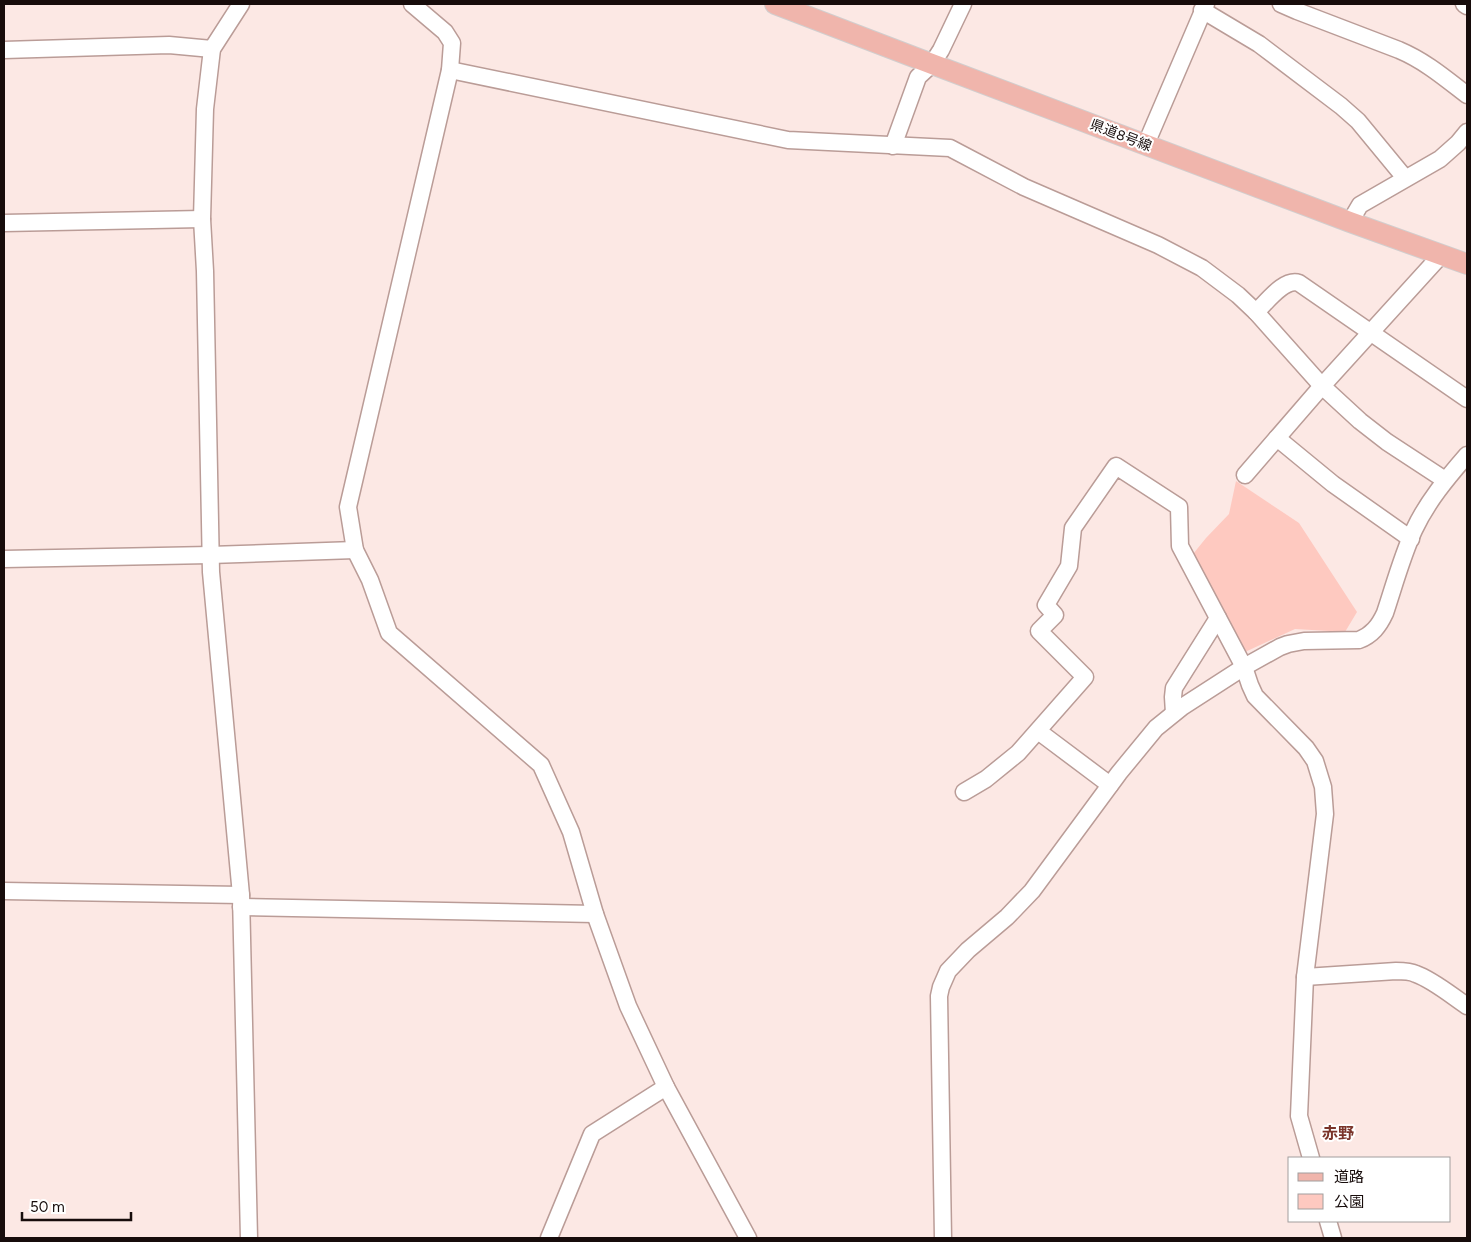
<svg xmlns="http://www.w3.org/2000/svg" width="1471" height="1242" viewBox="0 0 1471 1242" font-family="Figtree,'Noto Sans JP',sans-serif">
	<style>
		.green { fill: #fec9c0 }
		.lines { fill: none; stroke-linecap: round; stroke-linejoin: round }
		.minor-casing { stroke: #ba9c97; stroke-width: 19 }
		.major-casing { stroke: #d1cece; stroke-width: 22 }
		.minor { stroke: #fff; stroke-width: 16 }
		.major { stroke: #f0b5ac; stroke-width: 20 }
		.labels { text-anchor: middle; stroke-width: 4; stroke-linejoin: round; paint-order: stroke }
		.street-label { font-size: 14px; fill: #170c0b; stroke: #fff }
		.quarter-label { font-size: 16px; font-weight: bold; fill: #7a342a; stroke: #fff }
	</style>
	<rect width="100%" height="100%" fill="#fce8e4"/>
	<!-- green -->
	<polygon class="green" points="1236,481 1299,523 1357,612 1345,632 1295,629 1245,652 1189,559 1206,538 1229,514"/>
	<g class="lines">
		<!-- minor casing -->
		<g class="minor-casing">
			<g id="minor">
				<polyline points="241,4 212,49 205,109 202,219 205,271 211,572 241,895 249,1238"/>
				<polyline points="412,4 445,32 452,43 450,70 348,507 355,550 370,580 389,633 541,765 571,832 595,914 628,1006 666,1087 748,1238"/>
				<path d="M1281,4L1297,11L1399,50C1425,61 1445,78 1467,95"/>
				<polyline points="1464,4 1467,6"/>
				<polyline points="1202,10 1259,44 1341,106 1358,121 1405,178"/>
				<polyline points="4,50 169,45 212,49"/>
				<polyline points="450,70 788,140 950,148 1024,187 1158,245 1202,268 1238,295 1256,312 1322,386 1360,421 1387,442 1445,480"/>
				<polyline points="1146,144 1206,4"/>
				<polyline points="893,146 918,77 932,64 941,50 963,4"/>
				<polyline points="1350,222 1360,205 1440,159 1458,143 1467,132"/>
				<polyline points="4,223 202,219"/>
				<path d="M1256,312C1267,302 1284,278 1299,283L1467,399"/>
				<polyline points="1277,438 1333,484 1411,539"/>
				<polyline points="1245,475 1322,386 1441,255"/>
				<polyline points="4,559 210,555 355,550"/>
				<polyline points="1174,713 1173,697 1174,688 1218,618"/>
				<polyline points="1038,731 1110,785"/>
				<polyline points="964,792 986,779 1018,753 1085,677 1039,631 1055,615 1046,605 1069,566 1073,528 1116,466 1179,507 1180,546 1244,667 1250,685 1255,696 1306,748 1315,761 1323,787 1325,814 1305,977 1299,1116 1311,1158"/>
				<polyline points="4,891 241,895"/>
				<polyline points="241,907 595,914"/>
				<path d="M1305,977L1396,971C1403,971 1410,971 1416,974C1433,980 1452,996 1467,1006"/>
				<polyline points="1328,1221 1333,1238"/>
				<polyline points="549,1238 592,1134 666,1087"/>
				<path d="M943,1238L939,996L941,987L948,971L968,950L1007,917L1032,891L1119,773L1156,728L1182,707L1244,667L1280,647L1288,644L1304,641L1359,640C1372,635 1379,626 1385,613C1394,586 1402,556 1414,530C1427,502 1447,478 1467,455"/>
			</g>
		</g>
		<!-- major casing -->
		<g class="major-casing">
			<polyline id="major" points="775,4 932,64 1350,222 1467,264"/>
		</g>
		<!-- minor -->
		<use href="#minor" class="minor"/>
		<!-- major -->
		<use href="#major" class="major"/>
	</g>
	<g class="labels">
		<!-- street labels -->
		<g class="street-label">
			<text transform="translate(1121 135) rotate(21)" y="5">県道8号線</text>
		</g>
		<!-- quarter labels -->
		<g class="quarter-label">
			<text x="1338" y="1139">赤野</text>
		</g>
	</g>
	<!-- border -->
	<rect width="1471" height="1242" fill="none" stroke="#170c0b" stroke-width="10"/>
	<!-- legend -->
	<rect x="1288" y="1157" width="162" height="65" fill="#ffffff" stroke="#a29e9d"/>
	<rect x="1298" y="1173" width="25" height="8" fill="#f0b5ac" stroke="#a29e9d"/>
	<text x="1334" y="1182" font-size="15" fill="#170c0b">道路</text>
	<rect x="1298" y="1194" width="25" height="15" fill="#fec9c0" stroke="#a29e9d"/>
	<text x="1334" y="1207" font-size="15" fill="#170c0b">公園</text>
	<!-- scale -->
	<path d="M22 1212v8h109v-8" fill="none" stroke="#170c0b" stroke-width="2.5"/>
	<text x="30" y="1212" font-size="15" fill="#170c0b" stroke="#ffffff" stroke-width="4" paint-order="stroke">50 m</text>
</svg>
